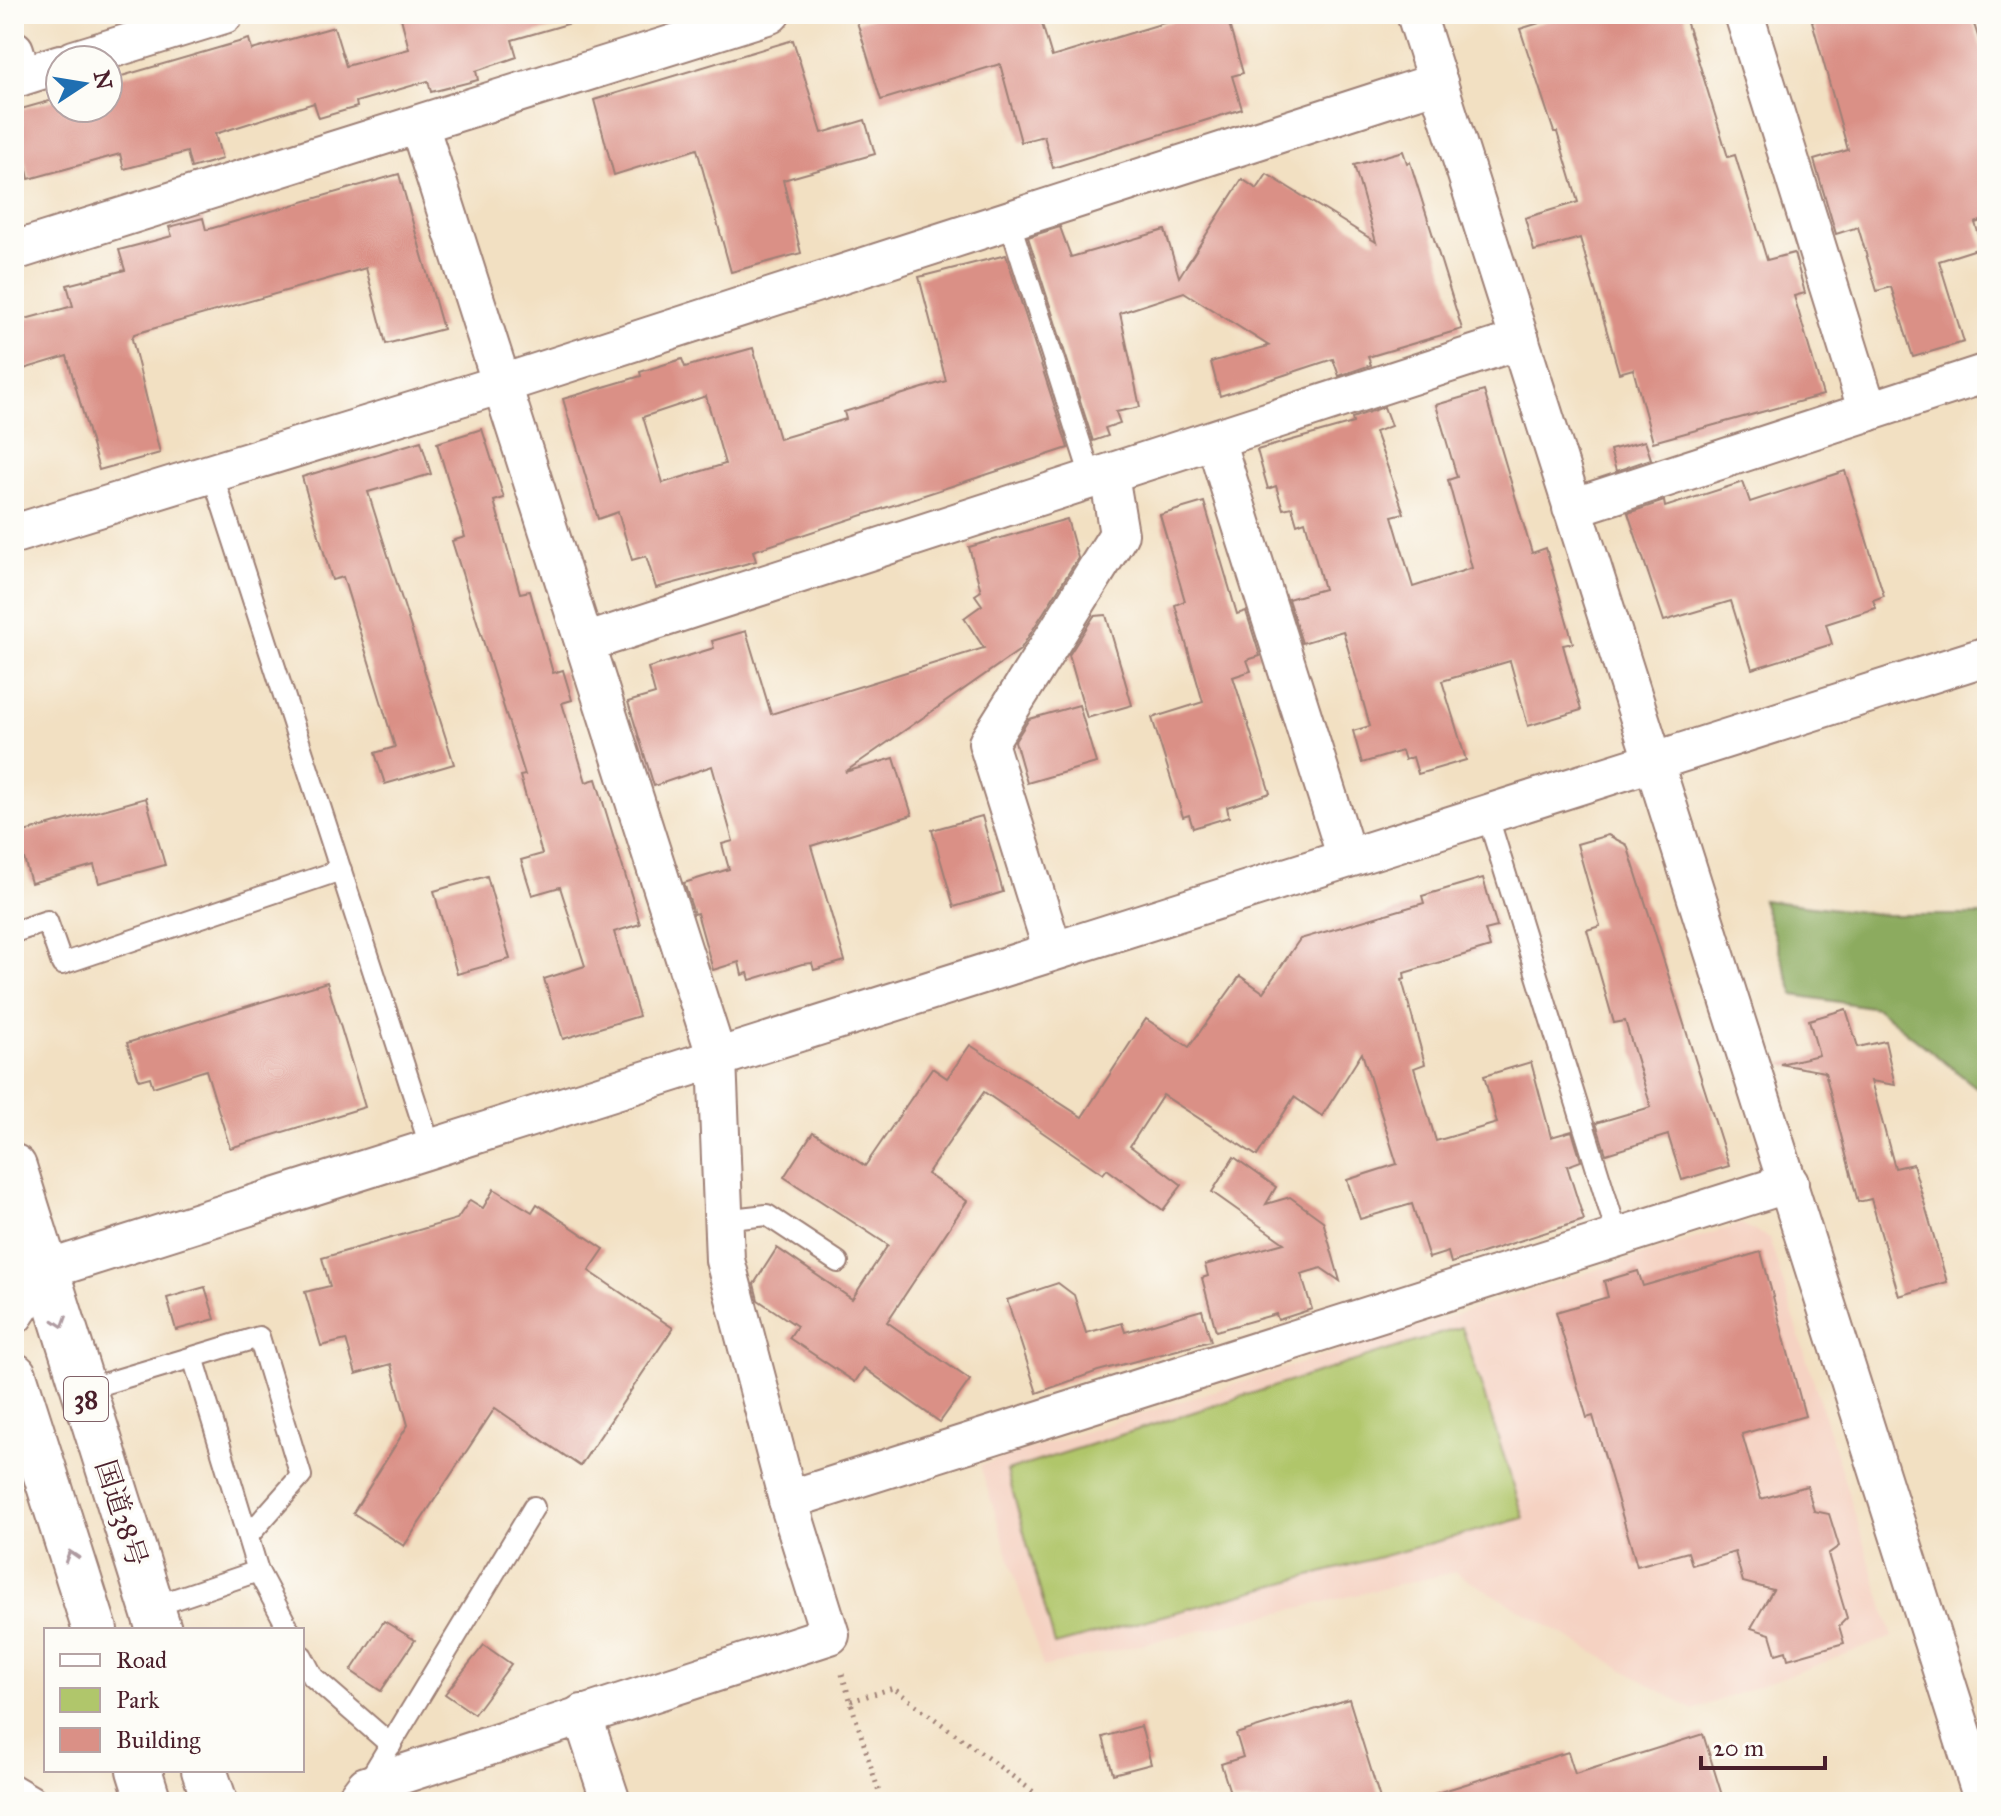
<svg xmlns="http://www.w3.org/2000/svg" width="2001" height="1816" viewBox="0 0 2001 1816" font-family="'IM FELL Great Primer','Noto Serif JP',serif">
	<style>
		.built { fill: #f5d2c2 }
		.green { fill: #b0c66b; stroke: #7d724b; stroke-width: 2 }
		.forest { fill: #8cab5f; stroke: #6b6545; stroke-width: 2 }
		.building { fill: #da9086; fill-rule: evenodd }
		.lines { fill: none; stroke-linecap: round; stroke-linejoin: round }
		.lane-casing { stroke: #9e8076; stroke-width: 24 }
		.street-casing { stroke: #9e8076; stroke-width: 42 }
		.highway-casing { stroke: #9e8076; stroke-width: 48 }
		.path { stroke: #9e8076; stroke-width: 5; stroke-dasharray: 2 6; stroke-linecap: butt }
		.lane { stroke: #fff; stroke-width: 20 }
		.street { stroke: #fff; stroke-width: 38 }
		.highway { stroke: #fff; stroke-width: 44 }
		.oneway { stroke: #ae9aa0 }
		.labels { text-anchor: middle; stroke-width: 7; stroke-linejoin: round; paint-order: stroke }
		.shield { fill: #fdfcf7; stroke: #806168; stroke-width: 2 }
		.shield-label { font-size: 26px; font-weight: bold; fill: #4a1f2b }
		.street-label { font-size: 28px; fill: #4a1f2b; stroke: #fdfcf7 }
	</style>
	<rect width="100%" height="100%" fill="#fdfcf7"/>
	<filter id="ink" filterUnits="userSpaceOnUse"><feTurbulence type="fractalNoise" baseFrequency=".0125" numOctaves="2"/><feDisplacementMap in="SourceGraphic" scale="16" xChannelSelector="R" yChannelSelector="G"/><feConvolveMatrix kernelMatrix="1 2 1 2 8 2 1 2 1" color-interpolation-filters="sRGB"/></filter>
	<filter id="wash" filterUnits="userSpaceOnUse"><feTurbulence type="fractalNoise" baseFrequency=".006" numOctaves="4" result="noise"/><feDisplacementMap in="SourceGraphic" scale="32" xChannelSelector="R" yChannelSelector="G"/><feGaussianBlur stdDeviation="1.8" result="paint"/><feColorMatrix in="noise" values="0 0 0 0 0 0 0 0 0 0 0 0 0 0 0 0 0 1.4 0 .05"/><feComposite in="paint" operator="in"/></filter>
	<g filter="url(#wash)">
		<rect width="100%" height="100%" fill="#f2e0c2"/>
		<!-- built -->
		<polygon class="built" points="1741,1224 1769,1238 1893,1637 1693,1710 1455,1572 1043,1667 980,1465"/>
		<!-- green -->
		<polygon class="green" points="1462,1327 1524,1518 1055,1645 1007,1471"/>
		<!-- forest -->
		<polygon class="forest" points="1762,900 1887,915 1987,915 1987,1096 1877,1008 1794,995"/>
		<g id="blocks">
			<!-- building -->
			<g class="building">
				<polygon points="400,14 570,14 571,23 512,40 517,57 476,71 478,80 431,92 428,81 356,102 357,107 319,118 314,103 215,134 222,159 191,168 187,152 124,169 120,154 29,179 14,111 60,98 60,108 108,108 108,80 249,39 252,50 334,27 346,66 409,49"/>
				<polygon points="884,14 1039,14 1052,57 1164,23 1201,14 1226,14 1243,73 1232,76 1242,109 1053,168 1044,136 1021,142 1000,64 881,100 857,22"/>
				<polygon points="1568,14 1684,14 1728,157 1735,155 1767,260 1794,253 1805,293 1794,296 1823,395 1653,442 1633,369 1619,373 1580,238 1534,251 1525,218 1578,202 1557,132 1554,132 1520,29"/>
				<polygon points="1835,14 1969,14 1975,27 1987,65 1987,219 1975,223 1983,247 1939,261 1964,342 1913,357 1891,287 1877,291 1858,227 1836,234 1814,160 1848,150 1812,21"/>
				<polygon points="793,40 822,133 865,120 875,154 783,180 801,253 731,272 697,149 614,175 594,100"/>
				<polygon points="1403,151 1407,163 1410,162 1462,329 1368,357 1371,365 1339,376 1333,359 1220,396 1211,362 1269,346 1184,292 1120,313 1140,407 1116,412 1120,423 1105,428 1108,436 1093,441 1028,237 1060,227 1071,257 1165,230 1179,277 1242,179 1257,189 1267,174 1376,242 1354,165"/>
				<polygon points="399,174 443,329 386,344 366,268 134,334 132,339 160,453 99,470 67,356 14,372 14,322 73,306 67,285 125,270 119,250 172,236 169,227 203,218 206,230"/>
				<path d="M1006,255L1068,448L753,551L756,561L656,588L646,556L632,560L618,512L598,519L563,399L641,376L640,372L682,359L685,367L753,348L779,439L846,419L844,412L946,381L919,277ZM706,396L725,464L663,483L643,417Z"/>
				<polygon points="1484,391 1532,553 1546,548 1573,643 1563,645 1581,710 1528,726 1510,661 1442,681 1466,760 1418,774 1413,757 1405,760 1402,751 1362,763 1353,731 1370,726 1343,631 1302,643 1288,599 1324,589 1305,521 1297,524 1292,507 1283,509 1276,486 1268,489 1257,450 1353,423 1352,418 1384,407 1391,426 1375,432 1404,513 1392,516 1413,587 1472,568 1448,480 1457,477 1436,405"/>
				<polygon points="482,429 504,498 494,501 520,593 530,591 553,673 563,670 572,700 562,703 586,782 596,779 640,924 614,932 639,1016 563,1039 544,979 585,966 560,887 532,895 521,860 542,854 520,776 525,775 452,541 465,537 437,443"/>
				<polygon points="421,441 431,474 368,492 454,764 385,784 375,753 395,747 343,577 332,580 302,477"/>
				<polygon points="1645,441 1651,459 1616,471 1610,450"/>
				<polygon points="1845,471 1884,596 1873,600 1876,608 1826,624 1832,644 1752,669 1731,601 1664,621 1628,513 1664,501 1665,507 1743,482 1750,502"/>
				<polygon points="1204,502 1237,614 1246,611 1260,656 1247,660 1251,671 1233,677 1270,793 1227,807 1229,817 1193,828 1189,815 1183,817 1152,718 1203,702 1175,605 1185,601 1160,515"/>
				<polygon points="1067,519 1078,558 1020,650 845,772 894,758 912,815 811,846 845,961 814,970 812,963 802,964 750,980 748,973 742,975 739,962 713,970 697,913 694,914 684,883 729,869 722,844 733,841 712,766 654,786 628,702 655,694 648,668 714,648 712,641 746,631 771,714 984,648 964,618 982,605 975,595 981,591 969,547"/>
				<polygon points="1106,615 1132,705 1087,718 1069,655 1094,616"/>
				<polygon points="1079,705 1096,763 1027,783 1015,741 1029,719"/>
				<polygon points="146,798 165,865 99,883 94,865 31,883 17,834"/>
				<polygon points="982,816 1003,892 954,907 932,830"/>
				<polygon points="1608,835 1627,845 1729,1166 1682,1180 1668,1135 1606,1154 1596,1123 1651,1107 1625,1021 1614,1023 1587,930 1600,926 1577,844"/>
				<polygon points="487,876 510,959 457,974 434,891"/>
				<polygon points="1483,878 1497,927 1485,930 1490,947 1404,973 1405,979 1402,980 1425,1064 1414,1068 1436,1141 1497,1123 1484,1076 1531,1062 1551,1137 1572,1131 1581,1161 1567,1166 1584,1220 1451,1263 1448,1252 1429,1258 1412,1204 1360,1219 1347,1180 1397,1164 1362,1053 1322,1116 1294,1097 1257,1156 1163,1095 1130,1146 1182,1185 1163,1210 1107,1169 1103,1174 984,1092 927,1174 967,1201 887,1322 970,1380 940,1422 864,1368 855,1382 789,1338 797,1326 758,1300 754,1284 777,1248 852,1299 888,1245 784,1177 813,1132 865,1166 932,1068 947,1078 970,1045 1082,1117 1146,1019 1189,1047 1240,976 1263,992 1300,939 1424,903 1422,896"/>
				<polygon points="327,982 365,1107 230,1148 206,1070 153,1087 150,1077 139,1080 127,1043"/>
				<polygon points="1846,1009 1858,1047 1885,1041 1895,1085 1871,1081 1895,1168 1913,1164 1947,1282 1899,1296 1871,1199 1858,1202 1825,1072 1780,1064 1819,1055 1809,1020"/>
				<polygon points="1234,1157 1276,1187 1266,1204 1290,1197 1323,1221 1340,1281 1321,1268 1301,1274 1312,1309 1278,1320 1276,1314 1216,1331 1202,1278 1208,1276 1205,1265 1284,1243 1212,1192"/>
				<polygon points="494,1189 532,1212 537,1204 604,1249 589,1271 673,1328 580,1466 495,1408 404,1546 353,1513 408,1425 391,1364 356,1374 346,1340 321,1346 305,1292 330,1286 322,1258 457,1219 470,1200 483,1208"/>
				<polygon points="1761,1252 1805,1416 1742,1434 1761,1499 1807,1486 1814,1511 1829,1514 1839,1546 1828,1554 1847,1618 1839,1626 1844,1643 1788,1659 1786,1651 1776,1654 1770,1634 1751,1628 1773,1590 1743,1582 1735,1552 1692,1565 1688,1552 1637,1566 1593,1416 1587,1418 1556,1312 1608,1297 1604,1281 1638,1271 1643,1286"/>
				<polygon points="1058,1283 1074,1295 1086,1333 1122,1323 1125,1332 1202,1310 1211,1341 1098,1371 1037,1393 1007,1300"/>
				<polygon points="205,1287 215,1319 176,1330 167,1298"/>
				<polygon points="384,1621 415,1640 381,1691 351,1671"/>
				<polygon points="484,1645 511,1664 474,1714 445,1694"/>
				<polygon points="1349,1699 1381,1802 1233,1802 1221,1764 1243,1757 1236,1734"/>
				<polygon points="1141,1726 1151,1764 1113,1774 1103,1737"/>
				<polygon points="1703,1734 1724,1802 1435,1802 1434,1794 1568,1752 1575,1774"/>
			</g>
		</g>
	</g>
	<g filter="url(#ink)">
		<use href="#blocks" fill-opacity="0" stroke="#9e8076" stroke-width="2"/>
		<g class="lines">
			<!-- lane casing -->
			<g class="lane-casing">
				<g id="lane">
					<polyline points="1009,220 1092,480"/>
					<polyline points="212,473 431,1149"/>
					<polyline points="1487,814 1618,1237"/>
					<polyline points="14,932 47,921 62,964 341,870"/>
					<polyline points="722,1220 767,1215 838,1262"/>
					<polyline points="193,1357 259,1337 301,1476 248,1536"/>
					<polyline points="83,1390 193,1357 258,1571 289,1630"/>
					<polyline points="152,1607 258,1571"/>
					<polyline points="302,1656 313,1677 391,1745"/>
					<polyline points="14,1785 36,1798"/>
					<polyline points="366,1785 534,1507"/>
				</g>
			</g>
			<!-- street casing -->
			<g class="street-casing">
				<g id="street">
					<polyline points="1416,14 1984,1802"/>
					<polyline points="1744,14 1868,412"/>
					<polyline points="14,50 22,76 60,64"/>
					<polyline points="74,60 224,14"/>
					<polyline points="14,251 770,14"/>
					<polyline points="1215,440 1347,858"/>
					<polyline points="1572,508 1987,373"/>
					<polyline points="14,534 502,384 1438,82"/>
					<polyline points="585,643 1520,340"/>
					<polyline points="1053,951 988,743 1119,534 1109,475"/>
					<polyline points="14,1315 44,1271 1987,656"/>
					<polyline points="788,1500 1789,1183"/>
					<polyline points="582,1714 611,1802"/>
					<polyline points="354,1802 366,1786 830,1635 788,1500 725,1260 717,1058 419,125"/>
				</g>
			</g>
			<!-- highway casing -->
			<g class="highway-casing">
				<g id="highway">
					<polyline points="14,1167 159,1630"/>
					<polyline points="14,1375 95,1630"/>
					<polyline points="139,1770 149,1802"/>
					<polyline points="204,1770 215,1802"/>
				</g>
			</g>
			<!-- path -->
			<g class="path">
				<polyline points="842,1674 882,1802"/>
				<polyline points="851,1701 893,1688 1047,1802"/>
				<polyline points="1210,1802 1213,1802"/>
			</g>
			<!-- lane -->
			<use href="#lane" class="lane"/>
			<!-- street -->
			<use href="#street" class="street"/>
			<!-- highway -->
			<use href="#highway" class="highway"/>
		</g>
		<!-- one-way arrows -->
		<defs><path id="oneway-chevron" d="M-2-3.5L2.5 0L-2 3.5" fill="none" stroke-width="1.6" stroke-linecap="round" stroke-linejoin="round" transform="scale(2)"/></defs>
		<g class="oneway">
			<use href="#oneway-chevron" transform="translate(61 1322) rotate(72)"/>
			<use href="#oneway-chevron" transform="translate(71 1556) rotate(-108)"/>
		</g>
	</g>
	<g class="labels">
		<!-- shield labels -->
		<rect class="shield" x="64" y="1377" width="44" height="44" rx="6"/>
		<g class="shield-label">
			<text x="86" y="1408">38</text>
		</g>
		<!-- street labels -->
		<g class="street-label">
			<text transform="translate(122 1513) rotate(72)" y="10">国道38号</text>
		</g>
	</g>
	<!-- margin -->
	<rect width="2001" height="1816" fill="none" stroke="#fdfcf7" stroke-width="48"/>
	<!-- legend -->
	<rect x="44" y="1628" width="260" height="144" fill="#fdfcf7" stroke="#b5a4a5" stroke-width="2"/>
	<rect x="60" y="1654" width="40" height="12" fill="#ffffff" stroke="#b5a4a5" stroke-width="2"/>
	<text x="116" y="1668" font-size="24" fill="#4a1f2b">Road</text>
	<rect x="60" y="1688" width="40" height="24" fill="#b0c66b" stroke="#b5a4a5" stroke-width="2"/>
	<text x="116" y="1708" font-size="24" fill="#4a1f2b">Park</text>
	<rect x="60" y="1728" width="40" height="24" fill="#da9086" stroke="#b5a4a5" stroke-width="2"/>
	<text x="116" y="1748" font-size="24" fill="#4a1f2b">Building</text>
	<!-- north arrow -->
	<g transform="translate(84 84) rotate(78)"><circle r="38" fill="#fdfcf7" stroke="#b5a4a5" stroke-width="2"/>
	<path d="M0-6L14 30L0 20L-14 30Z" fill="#1f6fb2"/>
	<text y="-12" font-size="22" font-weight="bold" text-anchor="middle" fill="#4a1f2b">N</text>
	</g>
	<!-- scale -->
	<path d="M1701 1756v12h124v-12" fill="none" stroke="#4a1f2b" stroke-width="4"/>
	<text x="1713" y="1756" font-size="24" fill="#4a1f2b" stroke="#fdfcf7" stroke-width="6" paint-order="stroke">20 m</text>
</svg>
